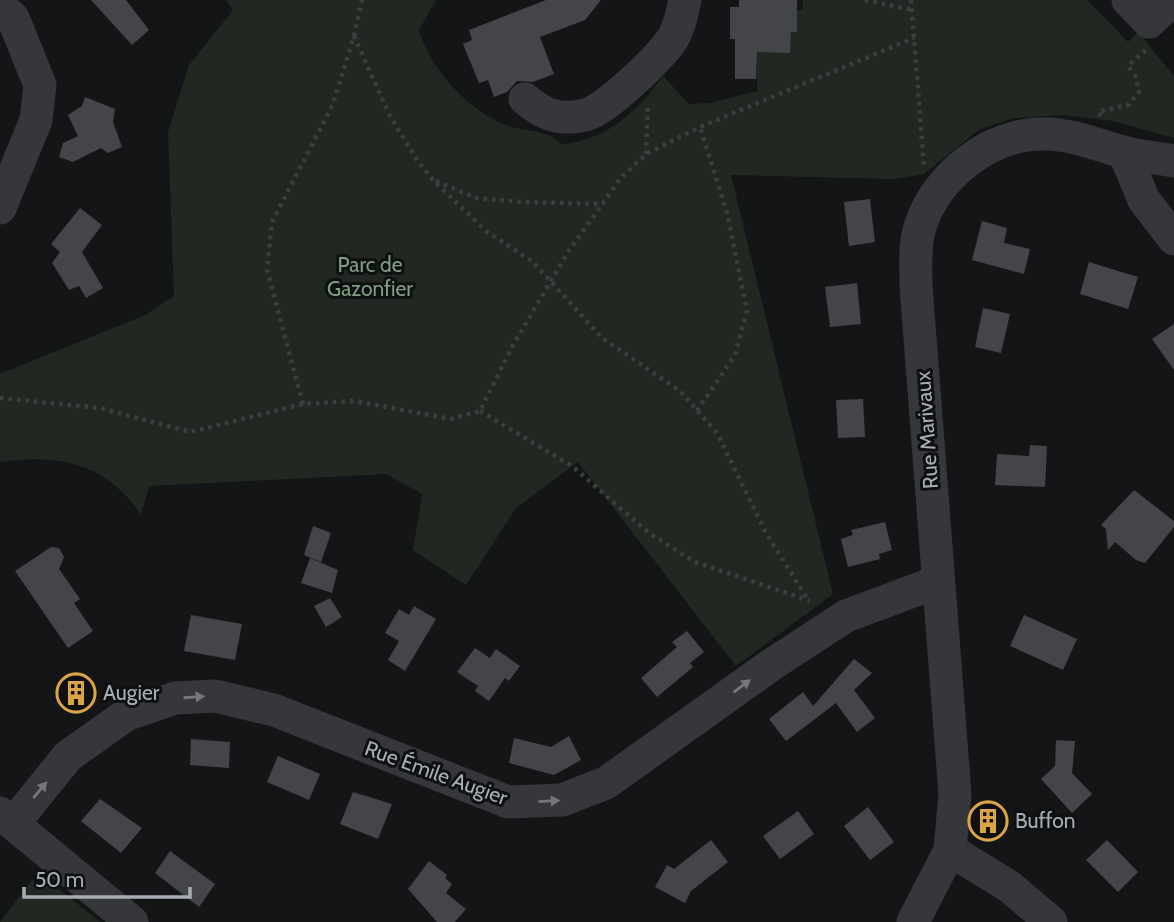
<svg xmlns="http://www.w3.org/2000/svg" width="1174" height="922" viewBox="0 0 1174 922" font-family="Cabin,sans-serif">
	<style>
		.green { fill: #212822 }
		.building { fill: #444548 }
		.lines { fill: none; stroke-linecap: round; stroke-linejoin: round }
		.path { stroke: #3c3e41; stroke-width: 4.5; stroke-dasharray: 3.5 5; stroke-linecap: butt }
		.minor { stroke: #36373a; stroke-width: 33 }
		.oneway { fill: #75777d }
		.labels { text-anchor: middle; stroke-width: 6; stroke-linejoin: round; paint-order: stroke }
		.park-label { font-size: 21px; fill: #819d82; stroke: #0f1011 }
		.street-label { font-size: 21px; fill: #a8acb4; stroke: #0f1011 }
		.poi-label { font-size: 21px; fill: #a8acb4; stroke: #0f1011; text-anchor: start }
	</style>
	<rect width="100%" height="100%" fill="#141516"/>
	<!-- green -->
	<g class="green">
		<path d="M226,0H436L419,30C430,68 468,111 506,125C524,132 548,129 561,144C606,141 638,111 663,76L689,104L710,103L757,91V52L790,53L791,32H797V11L803,10V0H1087L1128,42L1138,32L1174,76V138L1113,121L1064,115L1014,118L980,129L924,174L895,179L731,175L833,594L736,666L578,462L516,508L466,585L413,550L422,494L386,474L149,486L141,515C108,464 58,453 0,462V374L145,315L174,296L168,132L189,65L233,10Z"/>
		<polygon points="44,877 100,922 0,922 32,880"/>
	</g>
	<!-- building -->
	<g class="building">
		<polygon points="91,0 126,0 149,30 132,45"/>
		<polygon points="546,0 601,0 585,20 540,37 554,74 533,82 517,81 507,92 494,97 488,80 479,83 463,44 472,40 469,30"/>
		<polygon points="739,0 797,0 797,32 791,32 790,53 757,52 756,79 735,79 735,39 730,39 730,7 739,7"/>
		<polygon points="85,97 115,109 113,122 122,147 108,153 101,148 73,162 59,157 63,143 78,136 68,115 82,106"/>
		<polygon points="870,199 875,242 849,246 844,202"/>
		<polygon points="80,208 102,225 82,252 103,288 86,298 79,286 69,290 52,263 60,252 51,244"/>
		<polygon points="982,221 1007,228 1004,243 1030,249 1024,274 972,260"/>
		<polygon points="1089,262 1138,277 1128,309 1080,294"/>
		<polygon points="857,283 861,324 830,327 825,287"/>
		<polygon points="983,308 1010,314 1001,353 975,347"/>
		<polygon points="1174,324 1174,370 1152,339"/>
		<polygon points="863,399 865,437 838,438 836,400"/>
		<polygon points="1030,445 1047,446 1045,487 995,485 997,454 1029,456"/>
		<polygon points="1134,490 1174,521 1174,527 1145,563 1136,560 1115,542 1108,550 1106,529 1101,525"/>
		<polygon points="885,522 892,550 879,554 880,559 848,567 841,539 853,535 851,530"/>
		<polygon points="313,526 331,533 321,562 304,555"/>
		<polygon points="51,547 59,548 64,557 59,569 80,599 74,603 93,631 68,648 15,571"/>
		<polygon points="310,558 338,570 332,593 301,583"/>
		<polygon points="330,598 342,617 326,627 314,606"/>
		<polygon points="414,606 436,619 405,671 388,660 399,641 385,633 399,609 409,615"/>
		<polygon points="191,615 242,624 235,660 184,651"/>
		<polygon points="1024,615 1077,639 1063,670 1010,646"/>
		<polygon points="687,631 704,652 690,663 693,667 657,697 641,678 677,647 672,642"/>
		<polygon points="475,648 490,658 496,649 520,666 509,681 505,678 489,701 475,691 478,686 457,672"/>
		<polygon points="854,659 872,673 854,690 875,718 857,732 836,703 786,741 769,719 803,692 813,706"/>
		<polygon points="569,736 581,760 554,775 509,763 514,738 551,747"/>
		<polygon points="191,739 230,742 229,768 190,765"/>
		<polygon points="1056,740 1075,741 1072,773 1092,794 1072,813 1041,779 1055,766"/>
		<polygon points="278,756 320,774 309,800 267,782"/>
		<polygon points="353,792 392,804 378,839 340,824"/>
		<polygon points="100,799 142,828 121,853 81,821"/>
		<polygon points="868,807 894,842 870,860 844,826"/>
		<polygon points="798,811 814,834 780,859 763,836"/>
		<polygon points="711,840 728,862 691,891 685,903 655,887 667,865 674,869"/>
		<polygon points="1107,840 1138,872 1118,892 1086,860"/>
		<polygon points="170,851 215,884 199,907 155,873"/>
		<polygon points="429,861 447,875 445,878 452,884 446,893 466,909 455,922 437,922 408,889"/>
	</g>
	<g class="lines">
		<!-- path -->
		<g class="path">
			<polyline points="865,0 912,10"/>
			<polyline points="911,0 924,167"/>
			<polyline points="354,36 389,114 417,160 433,180 486,231 533,262 602,338 680,391 717,433 767,535 809,601"/>
			<polyline points="1101,116 1098,112 1128,105 1139,92 1136,77 1128,66 1148,48"/>
			<polyline points="646,154 648,105"/>
			<polyline points="436,181 476,198 522,202 603,204"/>
			<polyline points="0,398 100,408 190,432 303,404 354,401 451,419 480,411 513,345 568,252 620,179 646,154 700,127 914,38"/>
			<polyline points="303,404 267,270 272,222 333,104 354,36 362,0"/>
			<polyline points="480,411 572,466 649,533 695,562 810,601"/>
			<polyline points="697,411 735,355 747,311 727,213 700,127"/>
		</g>
		<!-- minor -->
		<g class="minor">
			<polyline points="1128,0 1149,22 1173,0"/>
			<polyline points="0,6 13,18 40,85 36,120 0,208"/>
			<path d="M525,99C544,115 560,121 585,115C605,111 658,59 671,41C679,30 682,13 685,0"/>
			<polyline points="1124,152 1144,200 1174,239"/>
			<polyline points="0,813 132,922"/>
			<polyline points="13,824 68,756 126,715 175,698 215,696 274,710 508,802 562,800 606,783 771,665 846,616 937,582"/>
			<polyline points="950,850 1010,887 1051,922"/>
			<path d="M913,922L950,850L955,794L916,286C916,267 914,245 920,227C936,176 990,133 1044,134C1071,134 1096,144 1122,152C1139,156 1157,158 1174,161"/>
		</g>
	</g>
	<!-- one-way arrows -->
	<defs><path id="oneway-solid" d="M-6-.8H1V-3.2L6.5 0L1 3.2V.8H-6Z" transform="scale(1.75)"/></defs>
	<g class="oneway">
		<use href="#oneway-solid" transform="translate(742 686) rotate(-37)"/>
		<use href="#oneway-solid" transform="translate(194 697) rotate(-4)"/>
		<use href="#oneway-solid" transform="translate(40 790) rotate(-50)"/>
		<use href="#oneway-solid" transform="translate(549 801) rotate(-3)"/>
	</g>
	<!-- icons -->
	<defs>
		<g id="building-ring" transform="scale(2.0125)"><circle r="9.5" fill="#0f1011" stroke="#dba448" stroke-width="1.5"/><path d="M-4-6H4V6H1V3H-1V6H-4ZM-2.5-4.3h1.7v1.8h-1.7ZM.8-4.3h1.7v1.8H.8ZM-2.5-1h1.7V.8h-1.7ZM.8-1h1.7V.8H.8Z" fill="#dba448"/></g>
	</defs>
	<g fill-rule="evenodd">
		<use href="#building-ring" x="76" y="693"/>
		<use href="#building-ring" x="988" y="821"/>
	</g>
	<g class="labels">
		<!-- park labels -->
		<g class="park-label">
			<text x="370" y="272">Parc de<tspan x="370" dy="24">Gazonfier</tspan></text>
		</g>
		<!-- street labels -->
		<g class="street-label">
			<text transform="translate(927 430) rotate(-94)" y="7">Rue Marivaux</text>
			<text transform="translate(436 773) rotate(20)" y="7">Rue Émile Augier</text>
		</g>
		<!-- poi labels -->
		<g class="poi-label">
			<text x="103" y="700">Augier</text>
			<text x="1015" y="828">Buffon</text>
		</g>
	</g>
	<!-- scale -->
	<path d="M24 887v10h166v-10" fill="none" stroke="#a8acb4" stroke-width="3.5"/>
	<text x="35" y="887" font-size="21" fill="#a8acb4" stroke="#0f1011" stroke-width="5" paint-order="stroke">50 m</text>
</svg>
